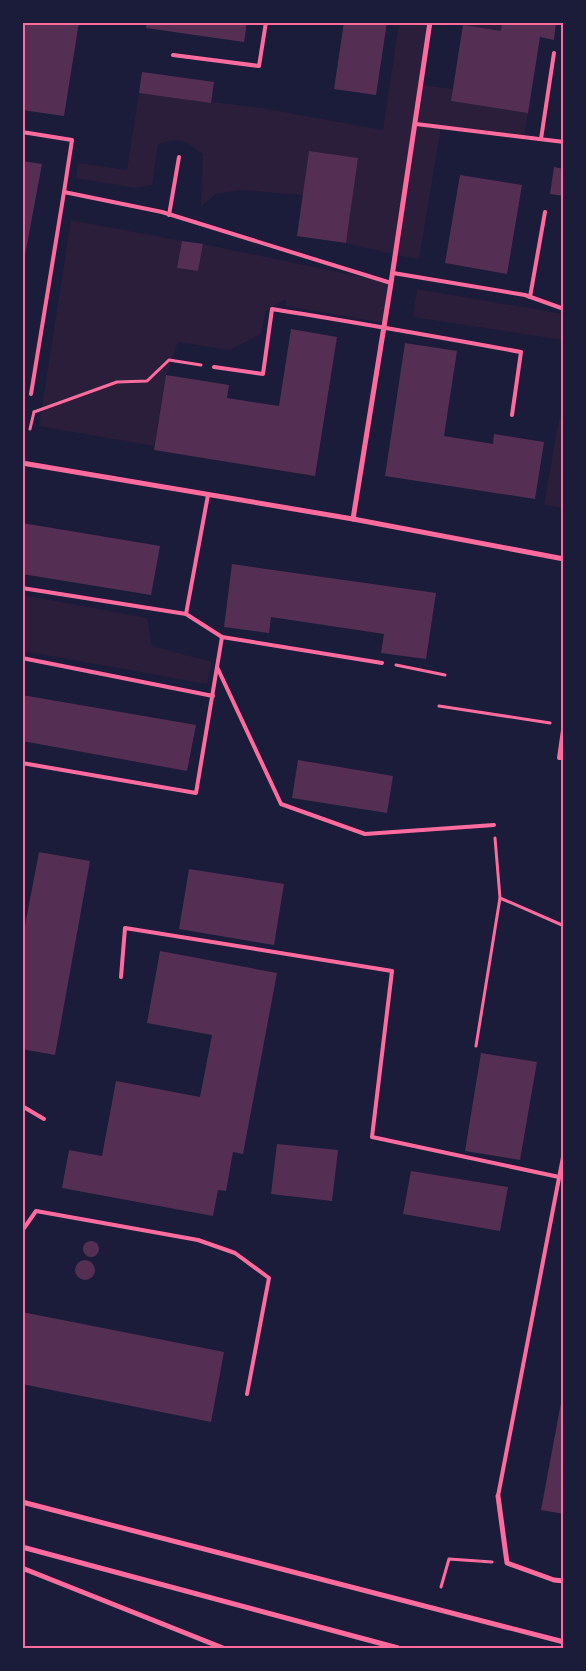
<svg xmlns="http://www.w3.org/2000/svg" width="586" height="1671" viewBox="0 0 586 1671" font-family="'PT Serif',serif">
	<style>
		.green { fill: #2a1e3b }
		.building { fill: #542f53 }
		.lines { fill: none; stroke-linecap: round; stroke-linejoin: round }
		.path { stroke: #ff6b9d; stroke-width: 3 }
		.service { stroke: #ff6b9d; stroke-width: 4 }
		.minor { stroke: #ff6b9d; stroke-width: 5 }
		.neatline { fill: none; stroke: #ff6b9d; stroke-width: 2 }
	</style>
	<rect width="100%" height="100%" fill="#1b1b3a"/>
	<!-- green -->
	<g class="green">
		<path d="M399,23H430L421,85L453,89L451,101L528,113L524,137L441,127L419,259L396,255L346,243L358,158L309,151L303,195L241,190L216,194L201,206L203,155C185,139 181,138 158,144L152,185L135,188L76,178L78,163L127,170L139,93L262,108L383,130Z"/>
		<polygon points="447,23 502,23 501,31"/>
		<polygon points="71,220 182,241 178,268 198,271 203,244 391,283 384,323 286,306 286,299 266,311 261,334 230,350 178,342 166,375 154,446 39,426"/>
		<polygon points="417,289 563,314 563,340 413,317"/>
		<polygon points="559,419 563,419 563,508 544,505"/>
		<polygon points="23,595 147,618 152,646 212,662 207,684 23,651"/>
	</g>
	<!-- building -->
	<g class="building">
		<polygon points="22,22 79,22 64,116 22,110"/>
		<polygon points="147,22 247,22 244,42 146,28"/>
		<polygon points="344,22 387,22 376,95 334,89"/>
		<polygon points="502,22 556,22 554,40 540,37 528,113 451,101 463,25 501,31"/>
		<polygon points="142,72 214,82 211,103 139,93"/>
		<polygon points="309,151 358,158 346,243 297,236"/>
		<polygon points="22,161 42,164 23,266 22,266"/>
		<polygon points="554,167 564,169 564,196 550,194"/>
		<polygon points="460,175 522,185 507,274 445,263"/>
		<polygon points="182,241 203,244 198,271 177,268"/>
		<polygon points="291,329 337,337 315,476 154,450 166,375 229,385 227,398 279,406"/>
		<polygon points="405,343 457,351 444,436 493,444 494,434 544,442 535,499 385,476"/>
		<polygon points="22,523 160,546 151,595 22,574"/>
		<polygon points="232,564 436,593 426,659 381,653 384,634 271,617 269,633 224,627"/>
		<polygon points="22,695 196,725 187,771 22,741"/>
		<polygon points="298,760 393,776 387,813 292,798"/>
		<polygon points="39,852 90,861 55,1055 22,1049 22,941"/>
		<polygon points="189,869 284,884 274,945 179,929"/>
		<polygon points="160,951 277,973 243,1154 233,1152 226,1191 218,1190 213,1216 62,1188 69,1150 102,1156 116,1081 200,1097 212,1035 147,1023"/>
		<polygon points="481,1053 537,1062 520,1160 465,1151"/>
		<polygon points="277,1144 338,1150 332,1201 271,1194"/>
		<polygon points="411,1171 508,1187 500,1231 403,1214"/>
		<circle cx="91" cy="1249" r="8"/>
		<circle cx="85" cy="1270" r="10"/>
		<polygon points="22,1312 224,1352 211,1422 22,1384"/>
		<polygon points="563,1392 564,1392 564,1514 541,1510"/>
	</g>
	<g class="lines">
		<!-- path -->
		<g class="path">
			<polyline points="34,412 117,382 147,381 169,360 201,365"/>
			<polyline points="30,429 34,412"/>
			<polyline points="396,665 445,675"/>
			<polyline points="439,706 550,723"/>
			<polyline points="495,838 500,898 562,925 564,928"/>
			<polyline points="476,1046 500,898"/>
			<polyline points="441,1587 449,1559 492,1562"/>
		</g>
		<!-- service -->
		<g class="service">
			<polyline points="173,55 259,66 266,22"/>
			<polyline points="416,124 564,142"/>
			<polyline points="22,132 72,140 64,192 162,212 391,283"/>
			<polyline points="541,139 554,53"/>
			<polyline points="169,215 179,157"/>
			<polyline points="393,273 525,295 564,309"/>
			<polyline points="530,297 545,212"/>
			<path d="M214,367L263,374L272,309C355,322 438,337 521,352L512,415"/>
			<polyline points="31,394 64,192"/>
			<polyline points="22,588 186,614 208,495"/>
			<polyline points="186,614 222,637 382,663"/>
			<polyline points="22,658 213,696"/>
			<polyline points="217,667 281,804 365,834 494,825"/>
			<polyline points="564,723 559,758 564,758"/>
			<polyline points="22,763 196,793 222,637"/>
			<polyline points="121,977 125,928 392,971 372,1137 559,1177"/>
			<polyline points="22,1106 44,1119"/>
			<polyline points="22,1231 36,1211 198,1240 235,1253 269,1278 247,1394"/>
			<polyline points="498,1496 564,1152"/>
		</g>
		<!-- minor -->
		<g class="minor">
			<polyline points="22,463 353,519 564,559"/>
			<polyline points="353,519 391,283 430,22"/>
			<polyline points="498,1496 507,1563 554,1580 564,1581"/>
			<polyline points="22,1502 564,1642"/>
			<polyline points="22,1547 398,1648"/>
			<polyline points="22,1568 223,1648"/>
		</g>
	</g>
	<!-- border -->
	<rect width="586" height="1671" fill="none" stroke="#1b1b3a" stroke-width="48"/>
	<rect x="24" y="24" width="538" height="1623" class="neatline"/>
</svg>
